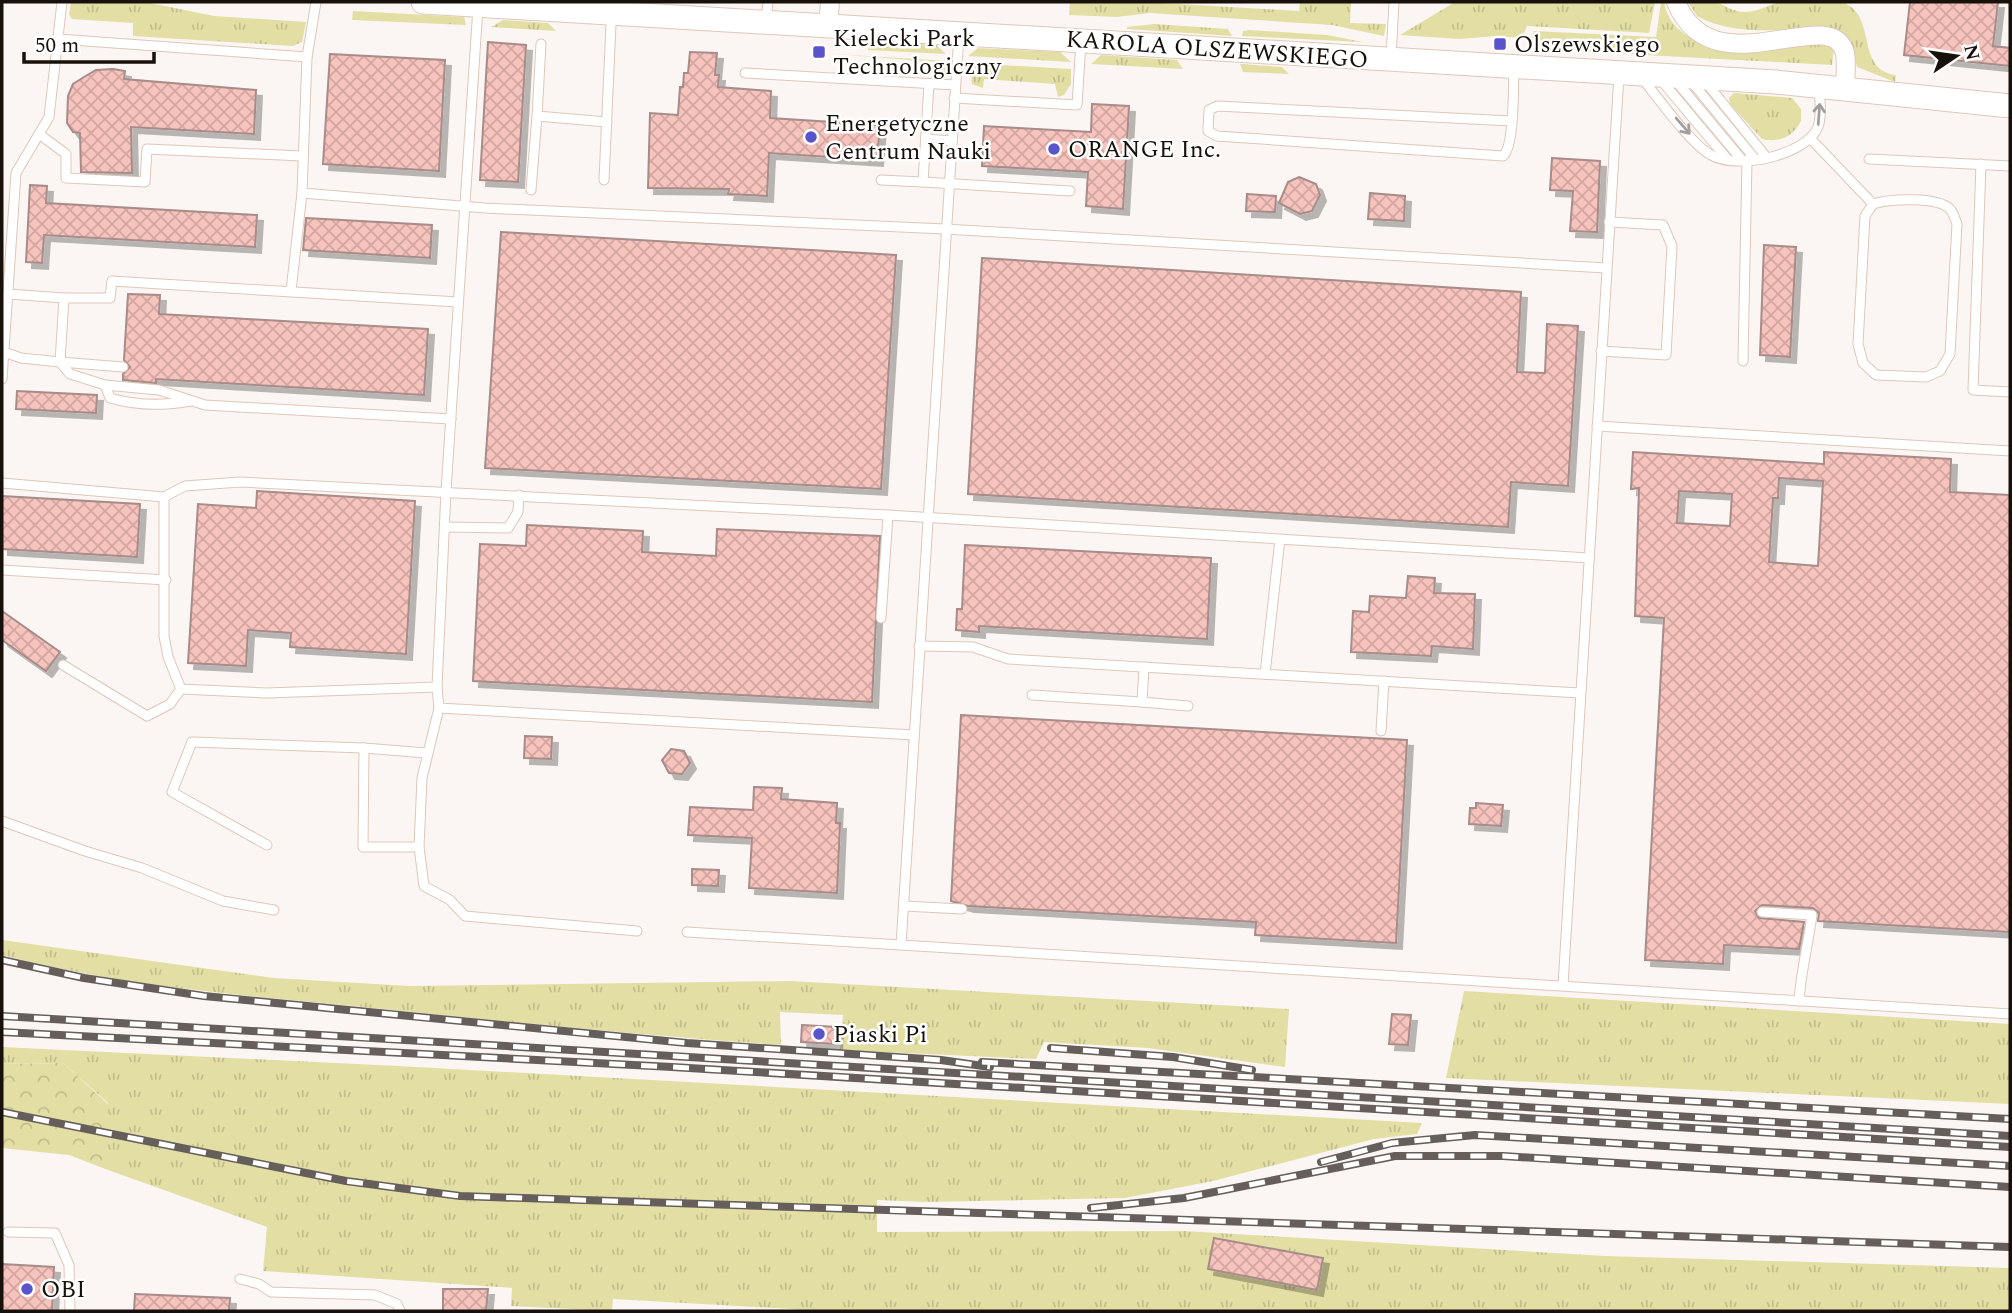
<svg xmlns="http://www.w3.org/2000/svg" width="2012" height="1313" viewBox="0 0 2012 1313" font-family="Spectral,serif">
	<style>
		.grass { fill: url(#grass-tufts) }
		.forest { fill: url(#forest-crowns) }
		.building { fill: url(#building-cross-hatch); stroke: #a78c89; stroke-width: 2; fill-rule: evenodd; filter: url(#shadow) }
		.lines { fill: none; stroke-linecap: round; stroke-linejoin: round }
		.service-casing { stroke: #dfc7b9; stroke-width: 11 }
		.minor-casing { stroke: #dfc7b9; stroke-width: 20 }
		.tertiary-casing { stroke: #dfc7b9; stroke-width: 25 }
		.service { stroke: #fff; stroke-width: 9 }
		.minor { stroke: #fff; stroke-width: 18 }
		.tertiary { stroke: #fff; stroke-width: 23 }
		.rail-casing { stroke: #655e5a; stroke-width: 8 }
		.rail { stroke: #fff; stroke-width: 5; stroke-dasharray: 16; stroke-linecap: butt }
		.oneway { stroke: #a39f9d }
		.poi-dot { fill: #5a54cc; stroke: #fff; stroke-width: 2.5 }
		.labels { text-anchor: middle; stroke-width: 5; stroke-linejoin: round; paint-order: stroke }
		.poi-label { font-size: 24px; fill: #18100b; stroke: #fff; text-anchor: start }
		.street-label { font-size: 24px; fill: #18100b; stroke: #fff }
	</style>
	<defs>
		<pattern id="grass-tufts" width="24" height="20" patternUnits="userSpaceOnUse" patternTransform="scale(1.75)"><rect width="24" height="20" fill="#e3dfa4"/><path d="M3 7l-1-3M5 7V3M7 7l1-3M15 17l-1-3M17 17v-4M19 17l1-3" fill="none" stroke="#c2be8c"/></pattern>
		<pattern id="forest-crowns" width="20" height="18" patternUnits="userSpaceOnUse" patternTransform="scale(1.75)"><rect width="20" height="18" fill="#e3dfa4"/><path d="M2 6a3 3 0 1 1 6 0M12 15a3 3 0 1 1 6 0" fill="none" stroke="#c2be8c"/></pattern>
		<pattern id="building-cross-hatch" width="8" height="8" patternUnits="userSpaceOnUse" patternTransform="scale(1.75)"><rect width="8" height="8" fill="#f7c3bd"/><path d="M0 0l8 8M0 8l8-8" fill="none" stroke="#d3a6a1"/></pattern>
		<filter id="shadow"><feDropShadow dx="6" dy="6" stdDeviation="0" flood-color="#0004"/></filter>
	</defs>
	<rect width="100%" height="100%" fill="#fbf6f3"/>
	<!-- grass -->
	<g class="grass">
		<polygon points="71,2 145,2 214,16 306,22 302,42 293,46 133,36 133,23 72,19 69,14"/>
		<polygon points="1070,2 1146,2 1299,11 1300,2 1351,2 1350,23 1386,24 1384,36 1332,25 1150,13 1117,17 1069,15"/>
		<polygon points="1455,2 1655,2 1649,33 1527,26 1522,38 1495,36 1460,39 1400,35"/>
		<path d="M1661,2H1664C1669,27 1685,37 1708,44L1812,31L1834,49L1832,65L1589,52L1533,40L1531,36L1534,31L1656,37Z"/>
		<path d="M1688,2C1696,2 1708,0 1715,2C1726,5 1732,12 1745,12C1759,12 1769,4 1782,2C1792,0 1833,0 1842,2C1879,15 1854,70 1896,75L1895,82L1857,67C1845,0 1762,52 1697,16Z"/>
		<polygon points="353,11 464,17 466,25 352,20"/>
		<polygon points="503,20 548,23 556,31 491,27"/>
		<polygon points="1154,24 1228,29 1232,36 1127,29 1127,27"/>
		<polygon points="1249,30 1327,35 1363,42 1242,36 1243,31"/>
		<polygon points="889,42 936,45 946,54 868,50 868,47"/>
		<polygon points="978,48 1060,52 1071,62 968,56"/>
		<polygon points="835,54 947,61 946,76 935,75 935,62"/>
		<polygon points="1101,55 1177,60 1183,69 1091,64"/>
		<polygon points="967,63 1071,69 1071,84 1064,95 1058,97 1055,84 984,79 983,88 972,84 971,73 967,73"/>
		<polygon points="1240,64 1282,67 1289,74 1243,72"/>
		<path d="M1734,93L1792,98L1801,109V121C1793,137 1779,143 1762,139L1730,104L1729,98Z"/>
		<path d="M2,940L274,978L410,986L791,981L1289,1009L1285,1067L1148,1048L1044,1042L1036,1059L840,1050L843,1015L780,1012L781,1045C638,1035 496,1021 353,1006C236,995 116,985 2,955Z"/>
		<polygon points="1464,991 2010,1024 2010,1104 1446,1078"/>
		<polygon points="2,1047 398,1066 1422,1123 1417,1134 1374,1139 1213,1181 1125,1198 925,1202 877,1200 877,1232 1185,1231 1606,1256 2010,1268 2010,1311 827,1311 613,1299 612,1311 511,1306 512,1288 263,1271 267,1227 108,1170 108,1103 63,1063 2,1064"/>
	</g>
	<!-- forest -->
	<polygon class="forest" points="63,1063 108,1104 108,1170 69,1155 2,1148 2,1064"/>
	<!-- building -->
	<g class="building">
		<polygon points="1910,2 1998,2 1993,46 2010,48 2010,66 1904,55"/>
		<polygon points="488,42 526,45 518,182 480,180"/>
		<polygon points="690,52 717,53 715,75 719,75 718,87 771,91 770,118 880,125 877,160 769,153 767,196 728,194 729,189 648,188 650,113 678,115 680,87 683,87 684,73 688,73"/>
		<polygon points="330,54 445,60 439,171 323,164"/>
		<polygon points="113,69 125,71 124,79 256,90 254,134 131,127 132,173 81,172 80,133 73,132 67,123 68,96 73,84 84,77 96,70"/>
		<polygon points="1092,104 1129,106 1123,209 1086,206 1088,172 982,166 984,126 1091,132"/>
		<polygon points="1552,158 1600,161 1597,232 1570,231 1573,191 1550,190"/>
		<polygon points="1299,177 1316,184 1320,195 1312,211 1300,214 1279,203 1288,182"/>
		<polygon points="30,185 47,186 46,203 257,215 255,247 44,235 42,263 26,262"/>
		<polygon points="1370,193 1405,196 1404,221 1368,219"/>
		<polygon points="1247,194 1276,196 1275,212 1246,211"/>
		<polygon points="306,218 432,225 430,258 303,250"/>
		<polygon points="501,232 896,255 881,489 485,468"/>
		<polygon points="1764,245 1796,247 1790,357 1760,355"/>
		<polygon points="982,258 1521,292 1517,372 1545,373 1547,324 1578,326 1568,486 1511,482 1508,527 968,494"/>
		<polygon points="128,294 160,295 159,314 428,329 424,395 156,379 156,383 123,380 123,374 130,367 124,360"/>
		<polygon points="17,391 97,395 96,413 16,409"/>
		<path d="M1633,452L1824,464V452L1951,459L1950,492L2010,495V932L1818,921L1819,913L1813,908L1762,905L1755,911L1759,918L1804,922L1799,949L1724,945L1723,964L1645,960L1664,618L1635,616L1639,488L1631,489ZM1779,478L1823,481L1818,566L1769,562L1773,498H1778ZM1679,491L1732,494L1730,526L1677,523Z"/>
		<polygon points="257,491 415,501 406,654 290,647 291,633 248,630 246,666 188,663 198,504 256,508"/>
		<polygon points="2,496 140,504 137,557 2,549"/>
		<polygon points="527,525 643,531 642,552 716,556 717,529 880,536 872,702 473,681 480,544 526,546"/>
		<polygon points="965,545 1211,558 1207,639 979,626 979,632 956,630 957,609 962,609"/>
		<polygon points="1408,576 1435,578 1434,593 1475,594 1473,649 1432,646 1431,656 1351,652 1353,611 1369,612 1370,596 1406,598"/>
		<polygon points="2,611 60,652 46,671 2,640"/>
		<polygon points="961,715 1407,740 1396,943 1255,935 1256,922 968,906 951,901"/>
		<polygon points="525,736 552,737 551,759 524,758"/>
		<polygon points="671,749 684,751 690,763 682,774 669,773 662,760"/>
		<polygon points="754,787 782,788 781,799 837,803 836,823 840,823 837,893 749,888 752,838 688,835 690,807 753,810"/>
		<polygon points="1476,803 1503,805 1501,826 1469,824 1470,808 1476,808"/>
		<polygon points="692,869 719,870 718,886 692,885"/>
		<polygon points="1392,1014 1411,1015 1408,1045 1389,1044"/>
		<polygon points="802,1025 837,1027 836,1044 801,1042"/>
		<polygon points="1214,1238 1323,1258 1317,1290 1208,1269"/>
		<polygon points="2,1264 54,1267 52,1311 2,1311"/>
		<polygon points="443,1289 488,1289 486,1311 443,1311"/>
		<polygon points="135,1294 230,1298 229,1311 134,1311"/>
	</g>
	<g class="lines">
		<!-- service casing -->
		<g class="service-casing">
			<g id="service">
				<polyline points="478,7 446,491 437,687 439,708 914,735"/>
				<polyline points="766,21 768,2"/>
				<polyline points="959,35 901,945 2010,1014"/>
				<polyline points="58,39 307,57"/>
				<polyline points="541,44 537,116 607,122"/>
				<polyline points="1391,58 1394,2"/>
				<polyline points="745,73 955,85"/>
				<path d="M1642,78C1658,98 1691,144 1711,155C1736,170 1806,156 1818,127C1822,115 1820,101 1819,89"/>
				<polyline points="1661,80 1728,160"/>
				<polyline points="1704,80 1767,158"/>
				<polyline points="1676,81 1742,160"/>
				<polyline points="1691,81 1755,159"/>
				<polyline points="954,98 1077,105 1081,42"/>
				<path d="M1511,121L1217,106L1209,110L1208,131L1217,136L1503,156C1515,146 1513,86 1514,68"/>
				<polyline points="39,134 66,154 66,178 145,182 147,149 302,156"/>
				<path d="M1810,138L1873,204L1865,216L1858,344L1863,363L1876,375L1926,377L1940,371L1950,354L1957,224C1955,219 1953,212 1950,209C1937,196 1889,199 1873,204"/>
				<polyline points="926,139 951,141"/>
				<polyline points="1869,159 2010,166"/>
				<polyline points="1981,164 1973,390 2010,392"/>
				<polyline points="604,180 612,2"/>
				<polyline points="881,180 923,182 929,84"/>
				<polyline points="923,182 1070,191"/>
				<polyline points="531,190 537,116"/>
				<polyline points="302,193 485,208 945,229 1606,268"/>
				<polyline points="291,291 302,193 307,57 316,2"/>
				<polyline points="8,294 64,298"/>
				<polyline points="1601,351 1666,355 1672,246 1663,225 1609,222"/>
				<polyline points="4,352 21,358 60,362 64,298 110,298 112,281 458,302"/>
				<polyline points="1743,361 1747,160"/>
				<polyline points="60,362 70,374 105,385 159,390 205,405 451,419"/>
				<polyline points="60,362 123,367"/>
				<polyline points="2,379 16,173 49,117 62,2"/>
				<path d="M105,385L110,398C137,406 163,406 191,401"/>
				<polyline points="1597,426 2010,451"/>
				<polyline points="2,483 164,497 185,486 240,482 888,515 1589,558"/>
				<polyline points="164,497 164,636 168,657 181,689 267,693 437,687"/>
				<polyline points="445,527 508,528 518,512 519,495"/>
				<polyline points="2,570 166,580"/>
				<polyline points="881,618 888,515"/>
				<polyline points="919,646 973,647 1008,659 1580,693"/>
				<polyline points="63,665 147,716 170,704 181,689"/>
				<polyline points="1265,674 1280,539"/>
				<polyline points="1032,695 1142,702 1144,667"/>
				<polyline points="1142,702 1188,706"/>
				<polyline points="1381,731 1384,681"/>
				<polyline points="426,753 364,748 363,847 419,847 422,778 439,708"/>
				<polyline points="2,821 85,851 142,868 223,901 274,910"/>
				<polyline points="267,845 172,792 192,742 364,748"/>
				<polyline points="419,847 424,886 450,900 465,916 637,931"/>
				<polyline points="904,906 962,909"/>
				<path d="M1762,912L1812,915C1808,945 1801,971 1799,1001"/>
				<polyline points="687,932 901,945"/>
				<polyline points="1563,985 1619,75"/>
				<polyline points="8,1232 55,1233 69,1265 70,1311"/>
				<polyline points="240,1279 259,1284 271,1292 375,1295 397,1304 400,1311"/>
			</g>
		</g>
		<!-- minor casing -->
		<g class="minor-casing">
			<g id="minor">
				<path d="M1676,2C1713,92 1831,0 1845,53C1847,65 1845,78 1845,91"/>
				<polyline points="828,25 830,2"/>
			</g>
		</g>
		<!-- tertiary casing -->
		<g class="tertiary-casing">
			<polyline id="tertiary" points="423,2 1776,82 2010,106"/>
		</g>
		<!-- service -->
		<use href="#service" class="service"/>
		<!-- minor -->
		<use href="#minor" class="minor"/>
		<!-- tertiary -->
		<use href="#tertiary" class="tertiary"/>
		<!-- rail casing -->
		<g class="rail-casing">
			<g id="rail">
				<polyline points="2,960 84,978 204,996 687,1043 941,1060 990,1067"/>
				<polyline points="2,1016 2010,1136"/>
				<polyline points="2,1032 672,1067 2010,1147"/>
				<polyline points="1051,1048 1173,1057 1252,1070"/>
				<polyline points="982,1062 2010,1119"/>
				<polyline points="2,1112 346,1181 460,1196 2010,1247"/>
				<polyline points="1321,1162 1392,1143 1475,1135 2010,1166"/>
				<polyline points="1091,1208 1184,1198 1395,1156 1503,1156 2010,1187"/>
			</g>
		</g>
		<!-- rail -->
		<use href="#rail" class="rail"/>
	</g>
	<!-- one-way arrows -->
	<defs><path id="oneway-shaft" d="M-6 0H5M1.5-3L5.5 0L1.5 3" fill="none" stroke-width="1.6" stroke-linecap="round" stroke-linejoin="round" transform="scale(1.75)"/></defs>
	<g class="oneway">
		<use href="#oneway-shaft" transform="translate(1819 114) rotate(-86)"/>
		<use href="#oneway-shaft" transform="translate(1683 126) rotate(49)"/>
	</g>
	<!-- markers -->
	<g class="poi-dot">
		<rect x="1493" y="37" width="14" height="14" rx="3.5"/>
		<rect x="812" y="45" width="14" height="14" rx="3.5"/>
		<circle cx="811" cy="137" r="7"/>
		<circle cx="1054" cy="149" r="7"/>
		<circle cx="819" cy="1034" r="7"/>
		<circle cx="27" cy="1289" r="7"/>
	</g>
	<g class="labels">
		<!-- poi labels -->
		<g class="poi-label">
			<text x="833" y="46">Kielecki Park<tspan x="833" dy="28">Technologiczny</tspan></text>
			<text x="1514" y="52">Olszewskiego</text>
			<text x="825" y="131">Energetyczne<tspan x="825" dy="28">Centrum Nauki</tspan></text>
			<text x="1068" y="157">ORANGE Inc.</text>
			<text x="833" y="1042">Piaski Pi</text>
			<text x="41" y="1297">OBI</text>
		</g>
		<!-- street labels -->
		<g class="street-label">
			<text transform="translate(1217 49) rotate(4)" y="8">KAROLA OLSZEWSKIEGO</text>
		</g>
	</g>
	<!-- border -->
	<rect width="2012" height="1313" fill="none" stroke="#18100b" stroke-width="7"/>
	<!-- north arrow -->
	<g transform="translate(1956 56) rotate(77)" stroke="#ffffff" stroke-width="5" paint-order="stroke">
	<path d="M0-5L12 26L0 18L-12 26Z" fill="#18100b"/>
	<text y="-10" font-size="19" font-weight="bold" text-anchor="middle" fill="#18100b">N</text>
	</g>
	<!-- scale -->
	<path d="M24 52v10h130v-10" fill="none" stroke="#18100b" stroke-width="3.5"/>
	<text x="35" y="52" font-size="21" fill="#18100b" stroke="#ffffff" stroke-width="5" paint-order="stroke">50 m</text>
</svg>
